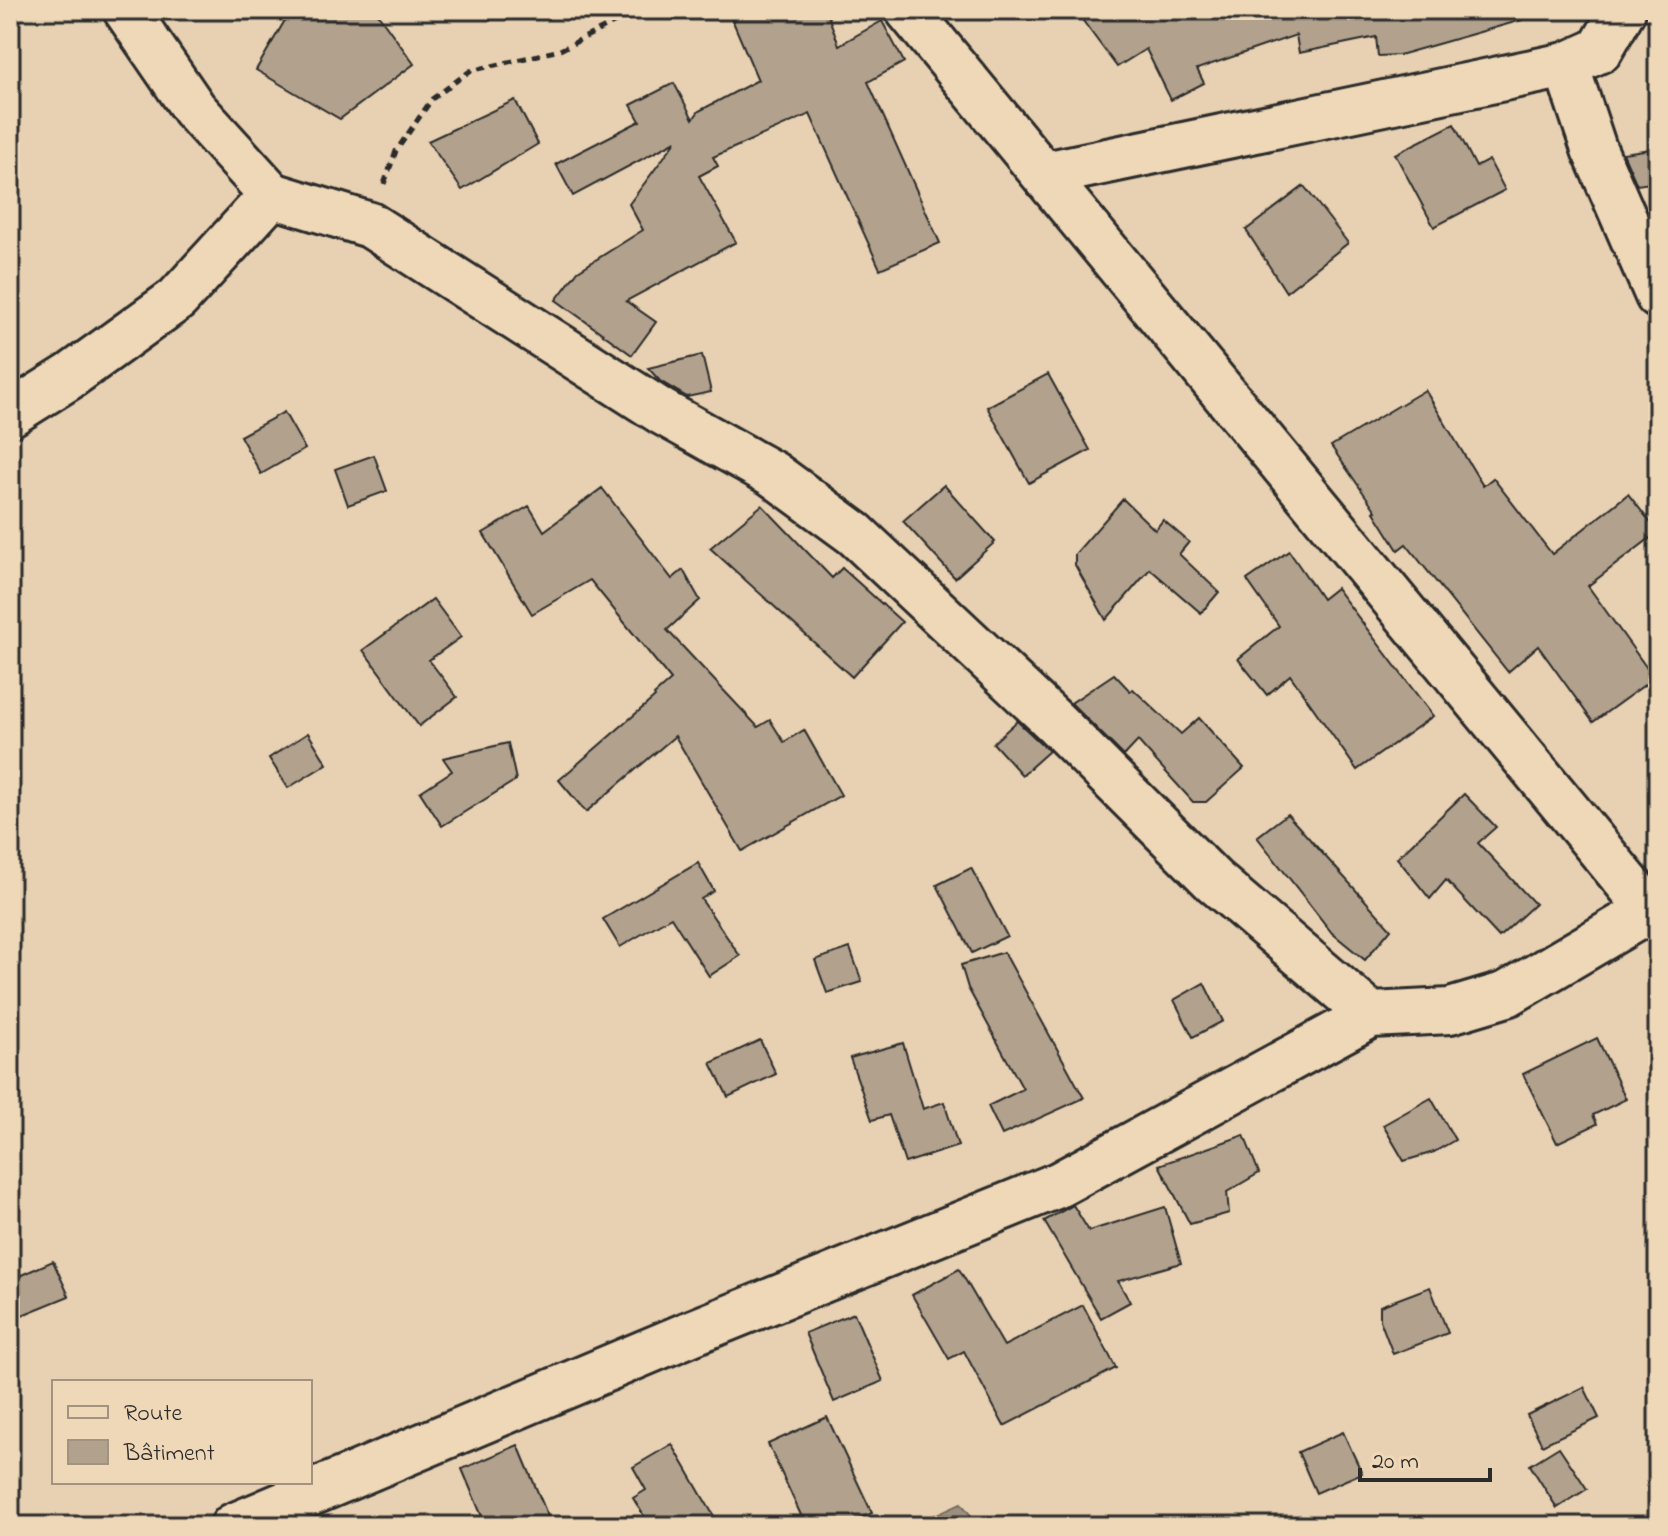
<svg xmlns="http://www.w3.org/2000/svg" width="1668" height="1536" viewBox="0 0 1668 1536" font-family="'Indie Flower',sans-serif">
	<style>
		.water { fill: #9c8f7d; stroke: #6f675c; stroke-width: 2 }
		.building { fill: #b2a28d; stroke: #2b2b2b; stroke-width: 2 }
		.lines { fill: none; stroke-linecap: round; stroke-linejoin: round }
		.street-casing { stroke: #2b2b2b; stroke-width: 50 }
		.secondary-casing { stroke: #2b2b2b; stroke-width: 50 }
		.path { stroke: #2b2b2b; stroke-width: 5; stroke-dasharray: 8 6; stroke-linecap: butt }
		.street { stroke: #efd8b8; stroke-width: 44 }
		.secondary { stroke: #efd8b8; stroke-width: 44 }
	</style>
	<rect width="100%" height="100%" fill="#e7d1b2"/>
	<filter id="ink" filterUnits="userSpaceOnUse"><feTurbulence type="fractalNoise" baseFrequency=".0125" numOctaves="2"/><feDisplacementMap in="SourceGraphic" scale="16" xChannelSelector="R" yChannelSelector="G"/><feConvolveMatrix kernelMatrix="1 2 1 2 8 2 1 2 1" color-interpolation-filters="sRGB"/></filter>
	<g filter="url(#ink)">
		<!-- water -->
		<polygon class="water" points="961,1503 979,1526 911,1526"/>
		<!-- building -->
		<g class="building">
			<polygon points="291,10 375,10 414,64 340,119 256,70"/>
			<polygon points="728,10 826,10 839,45 882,21 904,62 868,82 940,243 880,269 810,114 713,157 718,166 699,176 736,242 626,301 656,322 632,355 556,300 578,271 643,230 629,204 676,141 573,196 556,164 640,121 631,105 674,83 693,119 699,111 758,80"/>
			<polygon points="1075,10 1520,10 1522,20 1399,55 1378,56 1376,37 1299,53 1296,35 1197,69 1204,83 1171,100 1146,49 1117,67"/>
			<polygon points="515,100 538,144 462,190 428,141"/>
			<polygon points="1454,124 1476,167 1489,160 1505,190 1434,227 1395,154"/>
			<polygon points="1658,148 1658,182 1637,185 1623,153"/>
			<polygon points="1304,186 1348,243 1286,292 1246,230"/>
			<polygon points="702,355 711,392 687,397 660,381 648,368"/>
			<polygon points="1048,374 1090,450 1029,483 987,407"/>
			<polygon points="1425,390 1483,486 1493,478 1552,554 1628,494 1658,532 1588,586 1654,678 1593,722 1538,646 1508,672 1406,544 1398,550 1374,512 1376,511 1331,446"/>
			<polygon points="284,412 305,449 261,474 240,436"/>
			<polygon points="374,455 387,491 348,505 335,469"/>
			<polygon points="944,485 995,542 955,578 903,521"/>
			<polygon points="602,488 672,579 683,570 700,600 667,630 758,727 770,720 784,742 804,730 841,795 742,851 675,736 586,812 559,780 655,697 654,695 671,680 590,580 532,614 483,533 529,506 544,531"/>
			<polygon points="1123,499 1155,530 1163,520 1189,542 1179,554 1219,592 1201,613 1150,569 1106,620 1075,565 1075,554"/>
			<polygon points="762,505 832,578 842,568 902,622 852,677 710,548"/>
			<polygon points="1289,551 1322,599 1336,588 1433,716 1357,770 1290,675 1267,695 1238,659 1279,626 1247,580"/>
			<polygon points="433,599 461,637 429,660 457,697 419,726 363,650"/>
			<polygon points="1114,674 1130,691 1133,689 1181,734 1199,718 1244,768 1206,802 1193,802 1138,741 1124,756 1071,703"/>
			<polygon points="1017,721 1049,751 1022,775 993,743"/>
			<polygon points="308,733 327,764 288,788 269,758"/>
			<polygon points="508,743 516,780 442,826 420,792 452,771 443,758"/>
			<polygon points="1464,794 1496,827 1478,843 1535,904 1499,937 1446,880 1430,899 1397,858"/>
			<polygon points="1287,814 1391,929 1365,960 1332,933 1257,837"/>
			<polygon points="698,863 714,891 701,899 740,956 709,976 671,917 620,947 603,919"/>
			<polygon points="971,868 1007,936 972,953 937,885"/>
			<polygon points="850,948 862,982 827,993 815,960"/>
			<polygon points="1004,952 1084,1098 1002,1135 988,1106 1023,1089 968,988 961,965"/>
			<polygon points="1204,983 1223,1021 1193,1037 1174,1000"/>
			<polygon points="1597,1038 1626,1099 1593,1115 1597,1124 1557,1143 1523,1074"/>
			<polygon points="760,1040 776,1074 728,1097 711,1063"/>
			<polygon points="903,1043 923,1109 944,1102 958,1146 905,1163 889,1115 872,1120 850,1058"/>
			<polygon points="1431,1098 1455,1140 1434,1152 1404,1161 1383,1125"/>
			<polygon points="1244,1135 1259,1173 1227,1192 1229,1213 1190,1224 1159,1165"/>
			<polygon points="1073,1205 1089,1231 1165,1207 1181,1263 1118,1281 1130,1302 1101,1318 1044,1221"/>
			<polygon points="53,1261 69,1296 10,1320 10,1280"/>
			<polygon points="959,1269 1004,1346 1083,1305 1116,1368 1004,1426 964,1351 949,1359 912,1295"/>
			<polygon points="1430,1287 1448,1333 1393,1354 1380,1320 1380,1306"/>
			<polygon points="854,1313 883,1381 834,1402 805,1333"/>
			<polygon points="1584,1387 1599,1418 1542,1445 1527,1415"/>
			<polygon points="827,1417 872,1513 845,1526 806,1526 768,1444"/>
			<polygon points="1343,1432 1362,1473 1316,1493 1298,1452"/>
			<polygon points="672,1444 702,1496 720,1526 650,1526 633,1498 646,1490 633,1467"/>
			<polygon points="518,1445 552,1526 486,1526 462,1469"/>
			<polygon points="1559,1447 1587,1489 1557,1508 1530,1465"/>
		</g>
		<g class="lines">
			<!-- street casing -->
			<g class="street-casing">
				<g id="street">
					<polyline points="126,10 194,109 272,195"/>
					<polyline points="1566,65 1594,149 1658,296"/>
					<polyline points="1045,174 1566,65 1600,50 1623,10"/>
					<polyline points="10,414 69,377 177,299 272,195 370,225 662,412 773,474 855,534 1056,723 1213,880 1371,1015"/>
					<polyline points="233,1526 694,1332 1058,1185 1371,1015 1450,1011 1507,994 1650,910"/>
				</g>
			</g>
			<!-- secondary casing -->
			<g class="secondary-casing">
				<polyline id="secondary" points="908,10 1658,920"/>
			</g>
			<!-- path -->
			<polyline class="path" points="384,184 396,151 432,99 470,71 560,50 639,10"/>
			<!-- street -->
			<use href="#street" class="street"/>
			<!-- secondary -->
			<use href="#secondary" class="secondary"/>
		</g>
	</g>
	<!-- margin -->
	<rect width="1668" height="1536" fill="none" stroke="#efd8b8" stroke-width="40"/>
	<rect x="20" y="20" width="1628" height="1496" fill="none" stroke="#2b2b2b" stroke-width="3" filter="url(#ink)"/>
	<!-- legend -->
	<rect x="52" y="1380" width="260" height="104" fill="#efd8b8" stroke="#a19380" stroke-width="2"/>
	<rect x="68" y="1406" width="40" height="12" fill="#efd8b8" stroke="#a19380" stroke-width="2"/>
	<text x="124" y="1420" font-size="24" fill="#2b2b2b">Route</text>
	<rect x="68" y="1440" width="40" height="24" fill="#b2a28d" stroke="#a19380" stroke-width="2"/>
	<text x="124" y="1460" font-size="24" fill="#2b2b2b">Bâtiment</text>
	<!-- scale -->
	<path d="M1360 1468v12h130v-12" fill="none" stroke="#2b2b2b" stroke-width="4"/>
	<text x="1372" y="1468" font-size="24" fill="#2b2b2b" stroke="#efd8b8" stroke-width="6" paint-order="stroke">20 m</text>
</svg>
